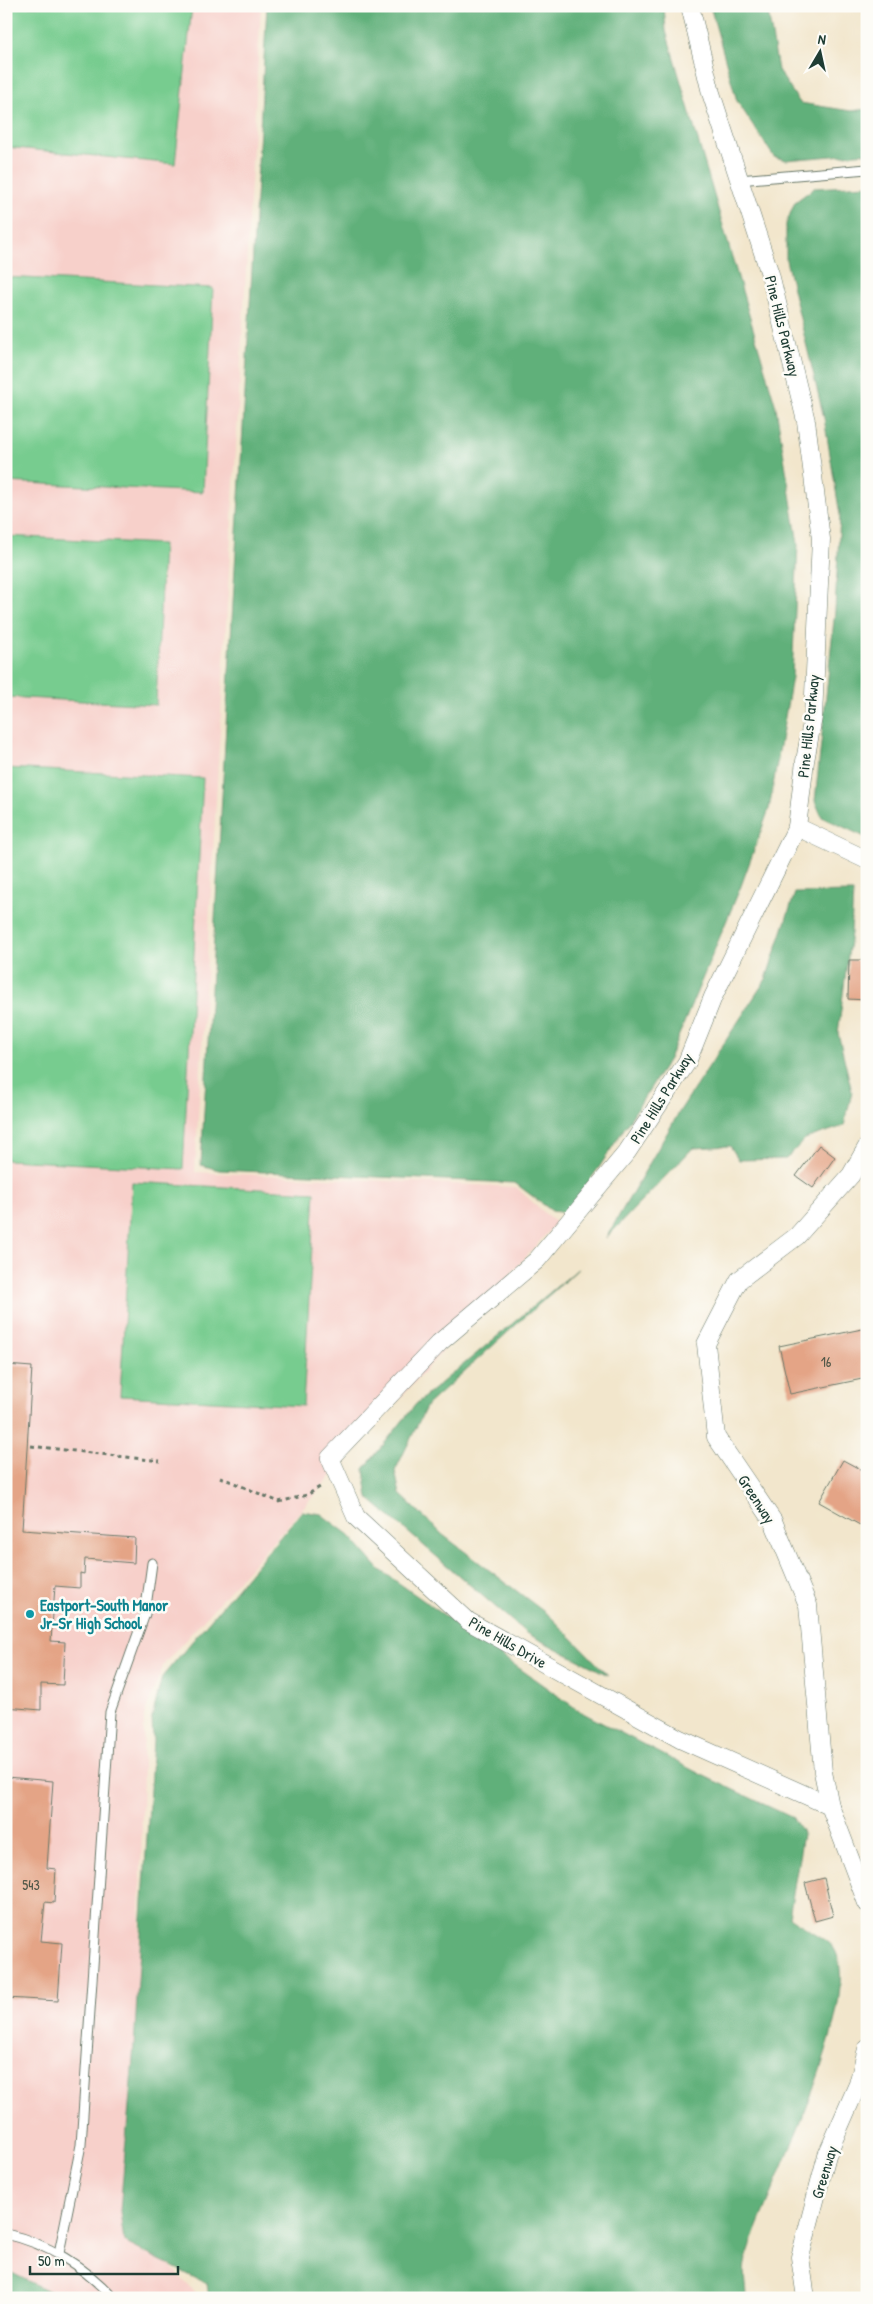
<svg xmlns="http://www.w3.org/2000/svg" width="873" height="2304" viewBox="0 0 873 2304" font-family="'Patrick Hand',sans-serif">
	<style>
		.built { fill: #f7d0ca }
		.green { fill: #77cc8f; stroke: #4b8462 }
		.forest { fill: #61b07a; stroke: #407657 }
		.building { fill: #e4a486 }
		.lines { fill: none; stroke-linecap: round; stroke-linejoin: round }
		.lane-casing { stroke: #697869; stroke-width: 11 }
		.street-casing { stroke: #697869; stroke-width: 19 }
		.path { stroke: #697869; stroke-width: 3; stroke-dasharray: 4 4; stroke-linecap: butt }
		.lane { stroke: #fff; stroke-width: 9 }
		.street { stroke: #fff; stroke-width: 18 }
		.culture-dot { fill: #0f9aa8; stroke: #fdfcf7; stroke-width: 2 }
		.labels { text-anchor: middle; stroke-width: 5; stroke-linejoin: round; paint-order: stroke }
		.number-label { font-size: 14px; fill: #505748 }
		.street-label { font-size: 16px; fill: #1f3d34; stroke: #fdfcf7 }
		.culture-label { font-size: 16px; font-weight: bold; fill: #0d838f; stroke: #fdfcf7; text-anchor: start }
	</style>
	<rect width="100%" height="100%" fill="#fdfcf7"/>
	<filter id="ink" filterUnits="userSpaceOnUse"><feTurbulence type="fractalNoise" baseFrequency=".02" numOctaves="2"/><feDisplacementMap in="SourceGraphic" scale="10" xChannelSelector="R" yChannelSelector="G"/><feConvolveMatrix kernelMatrix="1 2 1 2 8 2 1 2 1" color-interpolation-filters="sRGB"/></filter>
	<filter id="wash" filterUnits="userSpaceOnUse"><feTurbulence type="fractalNoise" baseFrequency=".0096" numOctaves="4" result="noise"/><feDisplacementMap in="SourceGraphic" scale="20" xChannelSelector="R" yChannelSelector="G"/><feGaussianBlur stdDeviation="1.12" result="paint"/><feColorMatrix in="noise" values="0 0 0 0 0 0 0 0 0 0 0 0 0 0 0 0 0 1.4 0 .05"/><feComposite in="paint" operator="in"/></filter>
	<g filter="url(#wash)">
		<rect width="100%" height="100%" fill="#f2e6cc"/>
		<!-- built -->
		<polygon class="built" points="6,6 261,6 195,1172 516,1187 556,1223 164,1664 144,1716 134,2227 200,2298 6,2298"/>
		<!-- green -->
		<g class="green">
			<polygon points="6,6 192,6 175,164 6,147"/>
			<polygon points="6,277 213,288 203,492 6,482"/>
			<polygon points="6,536 163,544 156,705 6,697"/>
			<polygon points="6,768 203,778 183,1169 6,1160"/>
			<polygon points="132,1182 315,1192 303,1406 120,1396"/>
		</g>
		<!-- forest -->
		<g class="forest">
			<polygon points="267,6 664,6 666,31 776,407 798,544 792,677 769,809 741,886 669,1059 600,1166 566,1213 552,1211 515,1183 219,1170 201,1165"/>
			<polygon points="710,6 767,6 778,70 800,103 851,111 867,109 867,153 786,160 774,157 737,101"/>
			<polygon points="867,185 867,838 822,817 815,801 835,610 840,515 824,418 786,260 786,224 795,202 814,188"/>
			<polygon points="853,892 851,933 838,1033 852,1092 844,1126 805,1139 786,1159 739,1160 730,1146 693,1148 606,1238 681,1109 766,979 795,893"/>
			<polygon points="578,1269 427,1405 395,1471 400,1494 443,1535 551,1617 608,1675 526,1633 368,1498 364,1469 416,1404"/>
			<path d="M302,1511L321,1514L349,1535L379,1569L581,1712L700,1774L793,1818L803,1834L789,1917C798,1924 828,1939 833,1947C869,1997 763,2201 746,2260C742,2271 746,2286 746,2298H209L207,2284L124,2242L120,2211L134,2046L153,1741L152,1718L162,1677Z"/>
			<polygon points="6,2270 62,2298 6,2298"/>
		</g>
		<g id="blocks">
			<!-- building -->
			<g class="building">
				<polygon points="849,960 867,960 867,1000 848,999"/>
				<polygon points="819,1145 835,1157 813,1188 796,1176"/>
				<polygon points="867,1328 867,1378 790,1394 779,1346"/>
				<polygon points="6,1365 32,1367 22,1530 135,1538 134,1563 85,1559 84,1574 80,1573 80,1588 55,1586 51,1641 65,1642 63,1685 41,1684 41,1710 6,1707"/>
				<polygon points="843,1460 867,1473 867,1529 819,1502"/>
				<polygon points="6,1777 53,1781 47,1868 56,1869 54,1903 45,1902 41,1941 62,1943 58,2001 6,1998"/>
				<polygon points="824,1878 833,1916 815,1921 805,1883"/>
			</g>
		</g>
	</g>
	<g filter="url(#ink)">
		<use href="#blocks" fill-opacity="0" stroke="#697869" stroke-width="1"/>
		<g class="lines">
			<!-- lane casing -->
			<g class="lane-casing">
				<g id="lane">
					<polyline points="739,180 867,169"/>
					<path d="M6,2234C47,2243 85,2267 113,2298"/>
					<polyline points="59,2253 81,2145 110,1712 145,1614 152,1563"/>
				</g>
			</g>
			<!-- street casing -->
			<g class="street-casing">
				<g id="street">
					<polyline points="690,6 711,93 770,274 806,421 821,539 813,717 805,761 797,827 713,997 687,1062 627,1152 537,1260 439,1343 330,1458 356,1517 468,1621 680,1739 830,1806"/>
					<polyline points="797,827 867,860"/>
					<polyline points="867,1147 851,1175 797,1236 739,1280 706,1344 716,1437 773,1521 808,1605 823,1772 830,1806 867,1903"/>
					<polyline points="806,2298 800,2257 827,2155 858,2084 867,2049"/>
				</g>
			</g>
			<!-- path -->
			<g class="path">
				<polyline points="31,1446 160,1461"/>
				<polyline points="220,1477 279,1502 307,1495 323,1485"/>
			</g>
			<!-- lane -->
			<use href="#lane" class="lane"/>
			<!-- street -->
			<use href="#street" class="street"/>
		</g>
	</g>
	<!-- markers -->
	<circle class="culture-dot" cx="30" cy="1614" r="5"/>
	<g class="labels">
		<!-- number labels -->
		<g class="number-label">
			<text x="826" y="1367">16</text>
			<text x="31" y="1890">543</text>
		</g>
		<!-- street labels -->
		<g class="street-label">
			<text transform="translate(783 326) rotate(76)" y="6">Pine Hills Parkway</text>
			<text transform="translate(808 726) rotate(-84)" y="6">Pine Hills Parkway</text>
			<text transform="translate(661 1098) rotate(-58)" y="6">Pine Hills Parkway</text>
			<text transform="translate(757 1499) rotate(57)" y="6">Greenway</text>
			<text transform="translate(508 1642) rotate(30)" y="6">Pine Hills Drive</text>
			<text transform="translate(824 2172) rotate(-73)" y="6">Greenway</text>
		</g>
		<!-- culture labels -->
		<g class="culture-label">
			<text x="40" y="1611">Eastport-South Manor<tspan x="40" dy="18">Jr-Sr High School</tspan></text>
		</g>
	</g>
	<!-- margin -->
	<rect width="873" height="2304" fill="none" stroke="#fdfcf7" stroke-width="25"/>
	<!-- north arrow -->
	<g transform="translate(820 52) rotate(9)" stroke="#fdfcf7" stroke-width="4" paint-order="stroke">
	<path d="M0-4L9 19L0 12L-9 19Z" fill="#1f3d34"/>
	<text y="-8" font-size="14" font-weight="bold" text-anchor="middle" fill="#1f3d34">N</text>
	</g>
	<!-- scale -->
	<path d="M30 2266v8h148v-8" fill="none" stroke="#1f3d34" stroke-width="2.5"/>
	<text x="38" y="2266" font-size="15" fill="#1f3d34" stroke="#fdfcf7" stroke-width="4" paint-order="stroke">50 m</text>
</svg>
